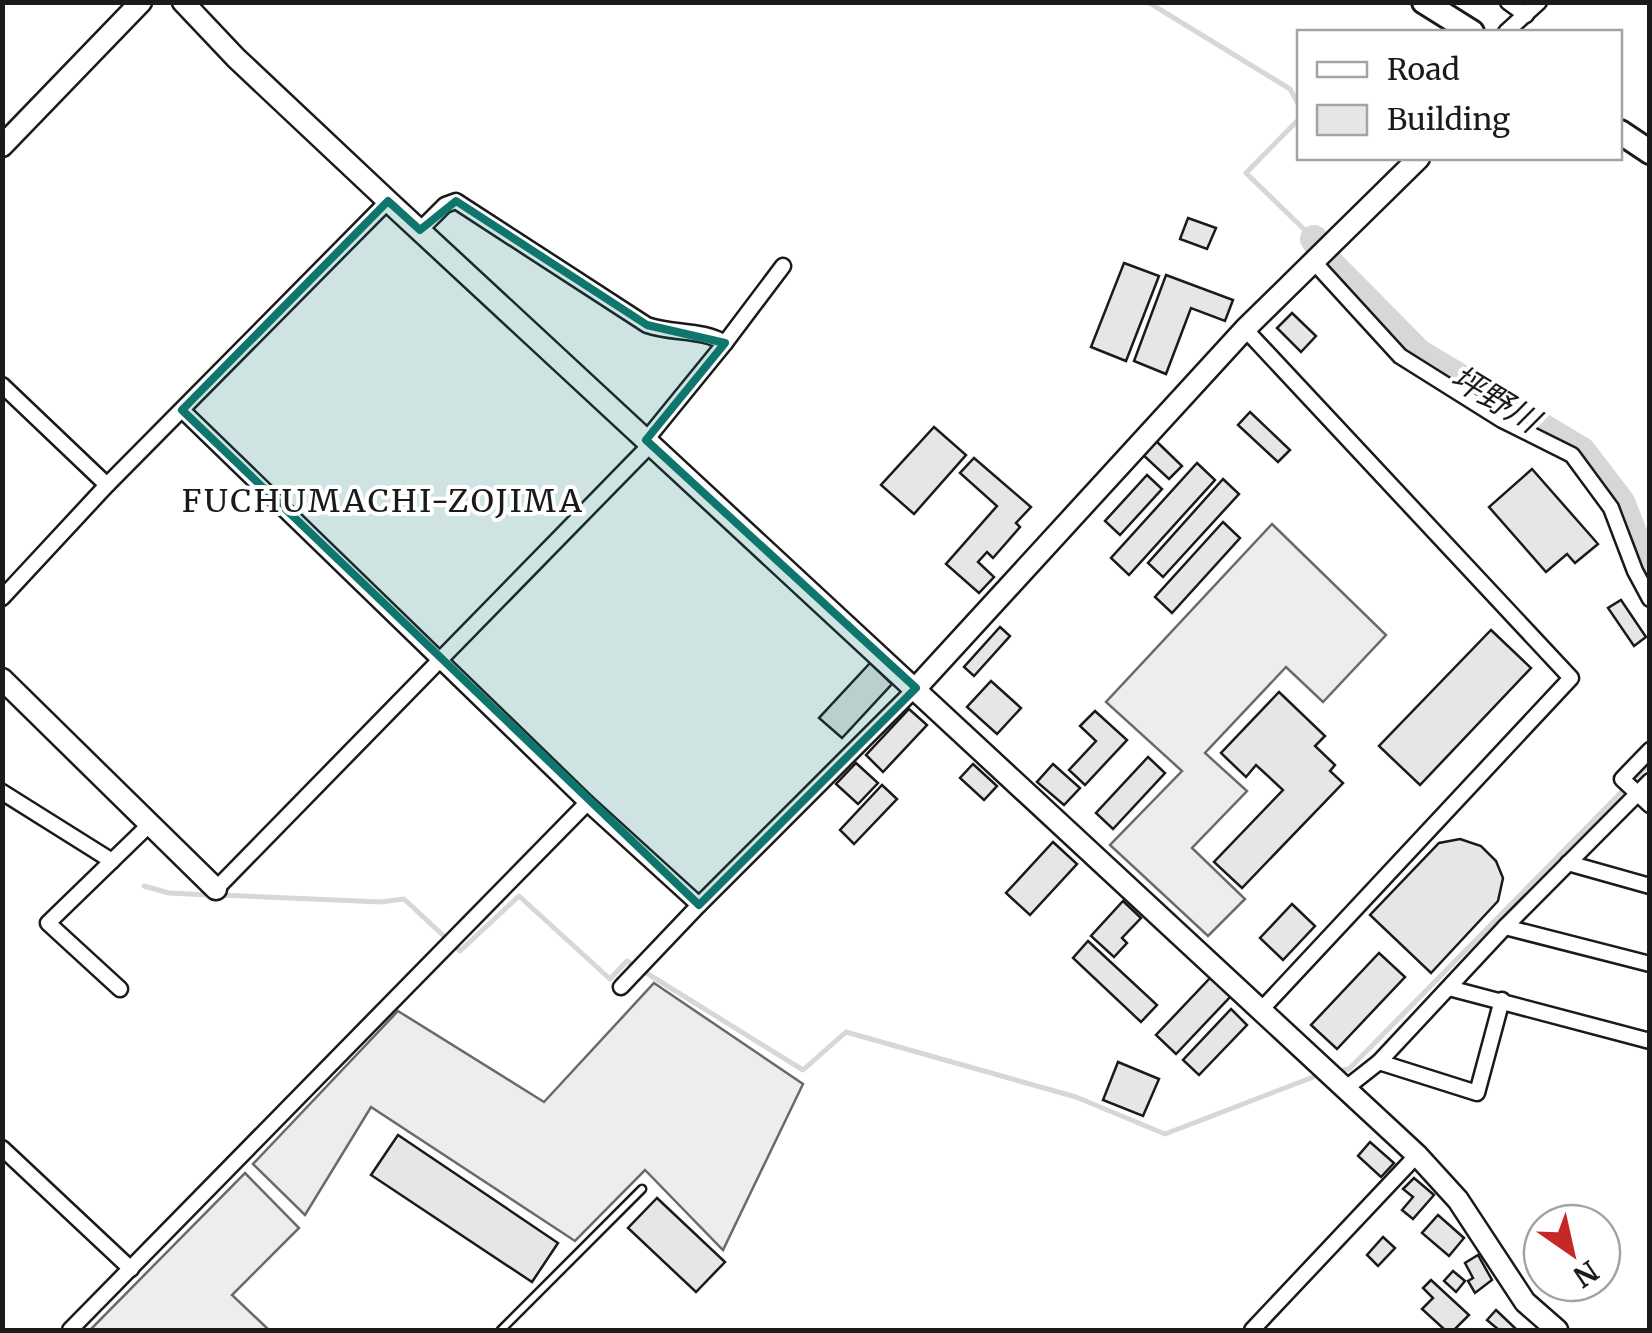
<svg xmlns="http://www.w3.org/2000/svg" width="1652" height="1333" viewBox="0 0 1652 1333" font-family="Merriweather,'Noto Sans JP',serif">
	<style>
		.built { fill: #ededed; stroke: #6a6a6a; stroke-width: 2.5 }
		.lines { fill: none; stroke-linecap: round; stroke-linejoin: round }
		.stream { stroke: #d7d7d7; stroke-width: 5 }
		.river { stroke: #d7d7d7; stroke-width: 28 }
		.building { fill: #e6e6e6; stroke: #1a1a1a; stroke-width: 2.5 }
		.lane-casing { stroke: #1a1a1a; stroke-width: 11 }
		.street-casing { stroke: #1a1a1a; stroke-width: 19 }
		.secondary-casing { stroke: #1a1a1a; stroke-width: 25 }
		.primary-casing { stroke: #1a1a1a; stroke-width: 28 }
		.lane { stroke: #fff; stroke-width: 6 }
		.street { stroke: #fff; stroke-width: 14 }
		.secondary { stroke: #fff; stroke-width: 20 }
		.primary { stroke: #fff; stroke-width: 22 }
		.marked { fill: #0f766e; fill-opacity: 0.2; stroke: #0f766e; stroke-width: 8; stroke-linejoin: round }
		.labels { text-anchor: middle; stroke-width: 8; stroke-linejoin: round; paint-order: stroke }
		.water-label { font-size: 32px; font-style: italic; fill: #1a1a1a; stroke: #fff }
		.neighbourhood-label { font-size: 32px; letter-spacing: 2.5px; fill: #1a1a1a; stroke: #fff }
	</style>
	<rect width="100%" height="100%" fill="#fff"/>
	<!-- built -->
	<g class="built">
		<polygon points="1272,524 1386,635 1323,702 1286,667 1205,753 1247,791 1192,848 1245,899 1208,936 1110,845 1182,771 1106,702"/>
		<polygon points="654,983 803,1084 723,1250 645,1170 575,1241 371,1107 305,1215 253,1164 398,1011 544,1102"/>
		<polygon points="245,1173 299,1228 232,1295 269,1330 90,1330"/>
	</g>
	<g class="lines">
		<!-- stream -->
		<g class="stream">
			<polyline points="1148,2 1290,89 1300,107"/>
			<polyline points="1300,118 1246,173 1314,239"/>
			<polyline points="144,886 169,893 210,895"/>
			<polyline points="221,895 381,902 404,899 460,951 519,896 610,979 627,961 803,1070 846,1032 1076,1097 1165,1134 1321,1074"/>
			<polyline points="1337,1071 1349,1069 1650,763"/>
		</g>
		<!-- river -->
		<polyline class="river" points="1314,239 1327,260 1419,353 1582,451 1621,502 1650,575"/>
	</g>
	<!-- building -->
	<g class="building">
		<polygon points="1188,218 1216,228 1207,249 1180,239"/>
		<polygon points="1124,263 1159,276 1126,361 1091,347"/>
		<polygon points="1166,275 1233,300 1225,321 1191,308 1166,374 1134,361"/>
		<polygon points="1292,313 1316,336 1301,352 1277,328"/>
		<polygon points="1250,412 1290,450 1278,462 1238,425"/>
		<polygon points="934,427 966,455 914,514 881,485"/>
		<polygon points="1154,439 1182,466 1169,479 1141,453"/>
		<polygon points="974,458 1031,507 1016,523 1020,527 993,558 987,552 978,562 994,577 979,593 946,564 997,506 960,473"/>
		<polygon points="1197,463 1215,480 1129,575 1111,558"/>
		<polygon points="1532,469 1598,544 1575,563 1567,554 1546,572 1489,507"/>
		<polygon points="1147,475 1162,489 1120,535 1105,521"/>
		<polygon points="1223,479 1239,494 1163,577 1148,563"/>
		<polygon points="1223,522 1240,538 1172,613 1155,597"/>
		<polygon points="1621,600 1646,637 1634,646 1608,608"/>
		<polygon points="1000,627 1010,636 974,676 964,667"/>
		<polygon points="1491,630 1531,668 1420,785 1379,746"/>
		<polygon points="870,663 892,684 842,738 819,718"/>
		<polygon points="991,681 1021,708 997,734 967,707"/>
		<polygon points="1279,692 1325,736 1315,746 1335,765 1330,771 1343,783 1242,888 1214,862 1283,790 1256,765 1246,777 1221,753"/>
		<polygon points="909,709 927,725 883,772 866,755"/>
		<polygon points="1095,711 1127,740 1085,785 1069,770 1096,741 1080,726"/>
		<polygon points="1148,757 1165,773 1113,829 1096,813"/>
		<polygon points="856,763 878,783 858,804 836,784"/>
		<polygon points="973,764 997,786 984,800 960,778"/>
		<polygon points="1053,764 1080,788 1064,805 1037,782"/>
		<polygon points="882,785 897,799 854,844 840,830"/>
		<polygon points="1460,839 1481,846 1496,861 1503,878 1498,901 1431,973 1370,915 1439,843"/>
		<polygon points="1053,842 1077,864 1030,915 1006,893"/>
		<polygon points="1123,901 1141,918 1122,938 1127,943 1114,957 1091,936"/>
		<polygon points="1292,904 1315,926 1283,960 1260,938"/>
		<polygon points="1088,941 1157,1005 1141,1022 1073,958"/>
		<polygon points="1379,953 1405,977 1337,1049 1311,1025"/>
		<polygon points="1211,977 1231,996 1176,1054 1156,1035"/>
		<polygon points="1231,1009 1247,1025 1199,1075 1183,1060"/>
		<polygon points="1118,1062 1159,1079 1143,1116 1103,1100"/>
		<polygon points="398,1135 558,1243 532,1282 371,1175"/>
		<polygon points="1370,1142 1394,1163 1381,1177 1358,1156"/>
		<polygon points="1414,1178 1434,1195 1413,1219 1402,1210 1413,1197 1403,1189"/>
		<polygon points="657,1198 725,1262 696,1292 628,1228"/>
		<polygon points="1438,1215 1464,1238 1449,1256 1422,1233"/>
		<polygon points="1383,1237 1395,1248 1378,1266 1367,1255"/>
		<polygon points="1478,1255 1492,1280 1475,1293 1468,1281 1473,1278 1465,1263"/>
		<polygon points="1453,1271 1465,1281 1456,1292 1444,1281"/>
		<polygon points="1431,1280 1469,1315 1454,1330 1445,1330 1422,1309 1433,1298 1423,1288"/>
		<polygon points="1496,1310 1515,1328 1513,1330 1499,1330 1487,1320"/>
	</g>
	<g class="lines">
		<!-- lane casing -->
		<g class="lane-casing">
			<polyline id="lane" points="501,1330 642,1189"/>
		</g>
		<!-- street casing -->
		<g class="street-casing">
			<g id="street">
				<polyline points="1508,2 1526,15"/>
				<polyline points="1506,32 1539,2"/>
				<path d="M420,230L445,205L456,201L647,325C673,334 702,329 725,343L646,440"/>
				<polyline points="1314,262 1400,356 1502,420 1572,455 1611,508 1635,571 1650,599"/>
				<polyline points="1245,329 1571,678 1261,1010"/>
				<polyline points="725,343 783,266"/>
				<polyline points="2,385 107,485"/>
				<polyline points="182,410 587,803 699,905 916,688"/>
				<polyline points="2,598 107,485 388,201"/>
				<polyline points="1650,750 1622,779 1650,805"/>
				<polyline points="2,792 112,861"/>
				<polyline points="1568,863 1650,886"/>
				<polyline points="216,889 651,444"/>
				<polyline points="1505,927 1650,964"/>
				<polyline points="621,987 699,905"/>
				<polyline points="1449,988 1650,1041"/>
				<polyline points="120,989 48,923 150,824"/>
				<polyline points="1379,1062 1477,1093 1502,1000"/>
				<polyline points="1346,1088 1379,1062 1505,927 1650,781"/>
				<polyline points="2,1148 131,1269"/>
				<polyline points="70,1330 587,803"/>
				<polyline points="1252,1330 1417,1155"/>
			</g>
		</g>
		<!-- secondary casing -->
		<g class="secondary-casing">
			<g id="secondary">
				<polyline points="183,2 236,58 388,201 1417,1155 1458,1200 1525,1302 1557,1330"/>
				<polyline points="2,146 141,2"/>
				<polyline points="2,679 216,889"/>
				<polyline points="916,688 1245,329 1419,158"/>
			</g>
		</g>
		<!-- primary casing -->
		<g class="primary-casing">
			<g id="primary">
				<polyline points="1424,2 1472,32"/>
				<polyline points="1620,132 1650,152"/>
			</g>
		</g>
		<!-- lane -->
		<use href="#lane" class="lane"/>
		<!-- street -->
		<use href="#street" class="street"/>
		<!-- secondary -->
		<use href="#secondary" class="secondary"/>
		<!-- primary -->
		<use href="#primary" class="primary"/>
	</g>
	<!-- marked area -->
	<path class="marked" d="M388,201L420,230L456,201L647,325L725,343L646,440L916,688L699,905L182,410Z"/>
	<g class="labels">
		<!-- water labels -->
		<g class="water-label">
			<text transform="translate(1495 399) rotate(31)" y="11">坪野川</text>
		</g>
		<!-- neighbourhood labels -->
		<g class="neighbourhood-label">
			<text x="383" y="512">FUCHUMACHI-ZOJIMA</text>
		</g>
	</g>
	<!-- border -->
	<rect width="1652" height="1333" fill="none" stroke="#1a1a1a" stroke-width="10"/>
	<!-- legend -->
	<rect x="1297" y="30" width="325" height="130" fill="#ffffff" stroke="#a3a3a3" stroke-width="2.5"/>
	<rect x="1317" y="62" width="50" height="15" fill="#ffffff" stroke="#a3a3a3" stroke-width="2.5"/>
	<text x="1387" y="80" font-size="30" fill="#1a1a1a">Road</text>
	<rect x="1317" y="105" width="50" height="30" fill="#e6e6e6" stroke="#a3a3a3" stroke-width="2.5"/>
	<text x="1387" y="130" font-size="30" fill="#1a1a1a">Building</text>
	<!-- north arrow -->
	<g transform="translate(1572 1253) rotate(146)"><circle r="48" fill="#ffffff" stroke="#a3a3a3" stroke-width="2.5"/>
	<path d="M0-8L18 38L0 25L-18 38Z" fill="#c62828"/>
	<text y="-15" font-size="28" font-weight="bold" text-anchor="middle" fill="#1a1a1a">N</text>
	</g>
</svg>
